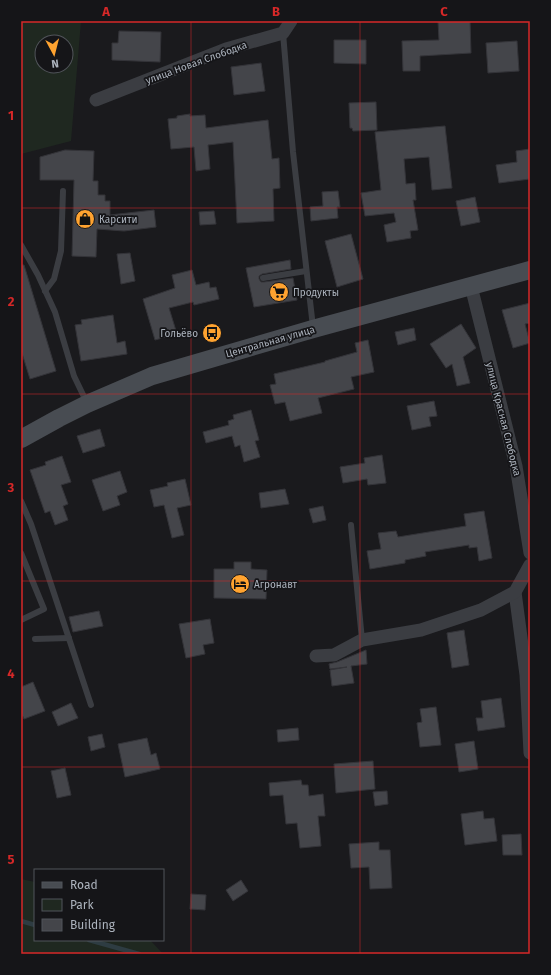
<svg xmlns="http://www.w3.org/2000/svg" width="551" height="975" viewBox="0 0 551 975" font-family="'Fira Sans',sans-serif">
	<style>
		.green { fill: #1f2820; fill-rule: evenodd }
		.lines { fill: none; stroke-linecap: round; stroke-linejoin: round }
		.stream { stroke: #2e3c42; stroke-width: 4.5 }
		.building { fill: #44454a; stroke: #343439 }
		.service { stroke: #3b3d42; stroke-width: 6 }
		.minor { stroke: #3b3d42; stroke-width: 13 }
		.secondary { stroke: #484c52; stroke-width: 18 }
		.grid { fill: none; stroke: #d62828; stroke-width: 1; stroke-opacity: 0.55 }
		.labels { text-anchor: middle; stroke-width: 3.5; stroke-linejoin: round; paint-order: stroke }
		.street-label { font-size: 10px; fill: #acb3bd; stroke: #151518 }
		.poi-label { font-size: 10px; fill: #acb3bd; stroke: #151518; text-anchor: start }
		.neatline { fill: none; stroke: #d62828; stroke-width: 1.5 }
		.grid-label { font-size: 13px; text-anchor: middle; font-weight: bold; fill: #d62828 }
	</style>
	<rect width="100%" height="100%" fill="#1a1a1d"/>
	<!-- green -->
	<g class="green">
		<path d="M21,21H81L71,141L21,154ZM42,42H66V66H42Z"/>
		<polygon points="21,879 35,882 35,940 150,940 163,954 21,954"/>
	</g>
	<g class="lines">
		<!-- stream -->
		<g class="stream">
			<polyline points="21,921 35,925"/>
			<polyline points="89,940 139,954"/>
		</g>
	</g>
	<!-- building -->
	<g class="building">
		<polygon points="438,21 470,21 471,53 420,56 420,71 403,71 402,41 439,40"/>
		<polygon points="119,31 161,32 160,62 112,60 112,43 118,43"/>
		<polygon points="334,40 366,40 366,64 334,63"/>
		<polygon points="517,41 519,71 488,73 486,43"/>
		<polygon points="261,63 265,91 234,95 231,67"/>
		<polygon points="376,102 377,130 353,131 352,128 350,128 349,103"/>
		<polygon points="190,114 190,116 205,115 206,128 268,120 272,159 279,158 280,188 273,189 274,221 237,223 233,142 208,145 210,169 196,171 194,147 171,149 168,119 177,118 177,116"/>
		<polygon points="445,126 452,188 432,190 429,157 404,159 406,184 415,183 416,200 413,200 418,230 410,231 411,238 387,242 384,225 396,222 394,213 365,216 361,193 381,190 375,132"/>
		<polygon points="530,149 530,179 499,183 496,165 517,162 516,151"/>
		<polygon points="65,150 94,151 93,181 98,181 98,195 105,195 105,201 110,201 110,215 154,210 156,227 124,231 97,229 96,257 72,256 74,180 40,180 40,157"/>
		<polygon points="338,191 340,207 337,207 338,218 311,221 310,207 323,206 322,192"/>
		<polygon points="475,197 480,222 461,226 456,201"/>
		<polygon points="214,211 216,224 200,225 199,212"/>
		<polygon points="351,234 363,279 337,287 325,241"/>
		<polygon points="130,253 135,281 121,284 117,254"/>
		<polygon points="290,260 291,269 262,274 259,276 259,279 261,282 264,282 293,278 297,300 254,307 246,268"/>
		<polygon points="21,265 24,265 56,371 30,379 21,350"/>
		<polygon points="192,270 196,285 209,282 210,288 216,287 219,299 194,305 193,302 169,308 177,334 155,340 143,299 175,288 172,275"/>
		<polygon points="530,303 530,323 525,324 530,343 513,348 502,310"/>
		<polygon points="113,315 117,343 125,341 127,354 81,361 75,325 82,324 81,320"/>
		<polygon points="461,324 476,348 463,357 470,383 457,386 452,364 446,368 430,344"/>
		<polygon points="414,328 416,340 398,345 395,332"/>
		<polygon points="368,340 374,372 351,377 354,389 318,398 322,413 290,421 285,402 275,404 270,385 276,384 274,374 325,362 325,361 357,352 355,343"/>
		<polygon points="434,401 437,416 429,417 431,426 412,430 407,406"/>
		<polygon points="251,410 259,440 255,441 260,457 244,462 240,445 235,447 232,436 206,443 203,432 229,425 228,421 234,419 233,415"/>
		<polygon points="100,429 105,446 83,453 77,436"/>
		<polygon points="382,455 386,483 368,485 367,479 343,483 340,467 365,463 364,458"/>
		<polygon points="62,456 71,482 61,485 68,504 63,506 68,520 55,525 50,511 45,513 30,470 46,465 45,462"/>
		<polygon points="120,471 127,492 117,496 120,505 103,511 92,480"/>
		<polygon points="185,479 191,505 177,508 184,535 172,538 164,505 154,507 150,490 168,486 167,483"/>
		<polygon points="285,489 289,504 261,508 259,493"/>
		<polygon points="323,506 326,520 313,523 309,509"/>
		<polygon points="484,511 492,558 479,561 477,547 469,548 469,545 425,552 426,556 405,560 405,563 370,569 367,551 381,549 378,533 396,531 398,537 466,526 464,514"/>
		<polygon points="234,562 251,562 251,569 267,570 266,599 214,598 214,569 234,569"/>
		<polygon points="99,611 103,626 73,632 69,617"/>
		<polygon points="210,619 214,643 203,645 205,654 186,658 179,624"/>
		<polygon points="464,630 469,665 452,668 447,633"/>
		<polygon points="366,650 367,664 351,666 354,683 332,686 330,670 347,667 330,669 329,664 337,662"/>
		<polygon points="33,682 45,711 24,719 21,712 21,687"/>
		<polygon points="501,698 505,727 478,731 476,718 483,718 481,701"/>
		<polygon points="71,703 78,718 58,726 52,712"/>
		<polygon points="436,707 441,745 420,747 417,723 422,722 420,709"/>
		<polygon points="298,728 299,740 278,742 277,730"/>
		<polygon points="102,734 105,747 91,751 88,737"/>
		<polygon points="147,738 151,755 156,753 160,769 125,777 118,744"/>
		<polygon points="474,741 478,769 459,772 455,744"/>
		<polygon points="373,761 375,789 336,793 334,764"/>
		<polygon points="65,768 71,795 57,798 51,771"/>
		<polygon points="301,780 302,785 308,785 309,796 323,794 325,816 318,816 321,846 300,848 297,823 286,824 283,795 270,796 269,783"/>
		<polygon points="387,791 388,804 375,806 373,792"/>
		<polygon points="483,811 484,819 494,818 497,841 465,845 461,814"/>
		<polygon points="521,834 522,855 503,855 502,835"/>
		<polygon points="379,842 379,850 390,850 392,888 370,889 369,867 351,868 349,844"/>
		<polygon points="241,880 248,891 233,901 226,890"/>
		<polygon points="191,894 206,895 205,910 190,909"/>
	</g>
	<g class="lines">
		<!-- service -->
		<g class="service">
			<polyline points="283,33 293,152 313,327"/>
			<polyline points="21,245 38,275 55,312 74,376 87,403"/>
			<polyline points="263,278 306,271"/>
			<polyline points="45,291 54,279 61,251 63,191"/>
			<polyline points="21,501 31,524 91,705"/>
			<polyline points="351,525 362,640"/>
			<polyline points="21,553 44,609 21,620"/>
			<polyline points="35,639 69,638"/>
		</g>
		<!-- minor -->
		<g class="minor">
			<polyline points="96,100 226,49 283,33 291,21"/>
			<polyline points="471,286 516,466 530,553"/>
			<polyline points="515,592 526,675 530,753"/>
			<polyline points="316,656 334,655 362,640 421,630 481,610 515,592 530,565"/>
		</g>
		<!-- secondary -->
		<polyline class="secondary" points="21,439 59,418 87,404 152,376 313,329 530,270"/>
	</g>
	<!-- grid -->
	<path class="grid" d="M191,21V954M360,21V954M21,208H530M21,394H530M21,581H530M21,767H530"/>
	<!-- icons -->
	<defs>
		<g id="shop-disc" transform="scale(1)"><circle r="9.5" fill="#ffa330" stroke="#151518"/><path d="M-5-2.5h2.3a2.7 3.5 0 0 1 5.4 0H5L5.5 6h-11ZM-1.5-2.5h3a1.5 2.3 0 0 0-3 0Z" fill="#111"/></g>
		<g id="supermarket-disc" transform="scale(1)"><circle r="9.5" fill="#ffa330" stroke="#151518"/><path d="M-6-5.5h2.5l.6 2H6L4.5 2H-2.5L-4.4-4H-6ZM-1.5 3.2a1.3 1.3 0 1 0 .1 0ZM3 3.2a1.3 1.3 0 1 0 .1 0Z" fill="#111"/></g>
		<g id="bus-disc" transform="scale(1)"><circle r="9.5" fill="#ffa330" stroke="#151518"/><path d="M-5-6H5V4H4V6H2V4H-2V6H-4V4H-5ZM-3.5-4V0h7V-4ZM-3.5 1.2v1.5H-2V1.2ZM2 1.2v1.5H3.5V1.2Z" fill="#111"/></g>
		<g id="hotel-disc" transform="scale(1)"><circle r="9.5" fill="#ffa330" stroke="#151518"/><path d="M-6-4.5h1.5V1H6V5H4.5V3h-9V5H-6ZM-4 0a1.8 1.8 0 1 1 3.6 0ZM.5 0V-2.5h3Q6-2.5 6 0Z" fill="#111"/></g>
	</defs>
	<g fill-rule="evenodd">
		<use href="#shop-disc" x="85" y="219"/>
		<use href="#supermarket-disc" x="279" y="292"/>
		<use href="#bus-disc" x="212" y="333"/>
		<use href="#hotel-disc" x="240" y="584"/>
	</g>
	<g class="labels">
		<!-- street labels -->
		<g class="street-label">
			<text transform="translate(196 62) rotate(-20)" y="4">улица Новая Слободка</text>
			<text transform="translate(270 341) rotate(-16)" y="4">Центральная улица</text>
			<text transform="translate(504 419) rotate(76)" y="4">улица Красная Слободка</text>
		</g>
		<!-- poi labels -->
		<g class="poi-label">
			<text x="99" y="223">Карсити</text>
			<text x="293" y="296">Продукты</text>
			<text x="198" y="337" text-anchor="end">Гольёво</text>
			<text x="254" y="588">Агронавт</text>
		</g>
	</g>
	<!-- border -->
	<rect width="551" height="975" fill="none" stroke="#151518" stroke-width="44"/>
	<!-- legend -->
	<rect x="34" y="869" width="130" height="72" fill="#151518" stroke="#51545a"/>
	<rect x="42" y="882" width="20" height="6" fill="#484c52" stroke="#51545a"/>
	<text x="70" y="889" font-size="12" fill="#acb3bd">Road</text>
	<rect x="42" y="899" width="20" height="12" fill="#1f2820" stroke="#51545a"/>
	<text x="70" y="909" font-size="12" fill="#acb3bd">Park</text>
	<rect x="42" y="919" width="20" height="12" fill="#44454a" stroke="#51545a"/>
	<text x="70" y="929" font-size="12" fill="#acb3bd">Building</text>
	<!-- north arrow -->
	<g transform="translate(54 54) rotate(173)"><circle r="19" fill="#151518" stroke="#51545a"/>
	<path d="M0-3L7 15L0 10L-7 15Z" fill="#ffa330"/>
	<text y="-6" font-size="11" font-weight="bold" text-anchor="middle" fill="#acb3bd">N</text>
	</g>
	<rect x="22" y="22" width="507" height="931" class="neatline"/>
	<g class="grid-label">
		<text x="106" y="16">A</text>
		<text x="276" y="16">B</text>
		<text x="444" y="16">C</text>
		<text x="11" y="120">1</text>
		<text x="11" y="306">2</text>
		<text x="11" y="492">3</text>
		<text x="11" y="678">4</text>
		<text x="11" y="864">5</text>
	</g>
</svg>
